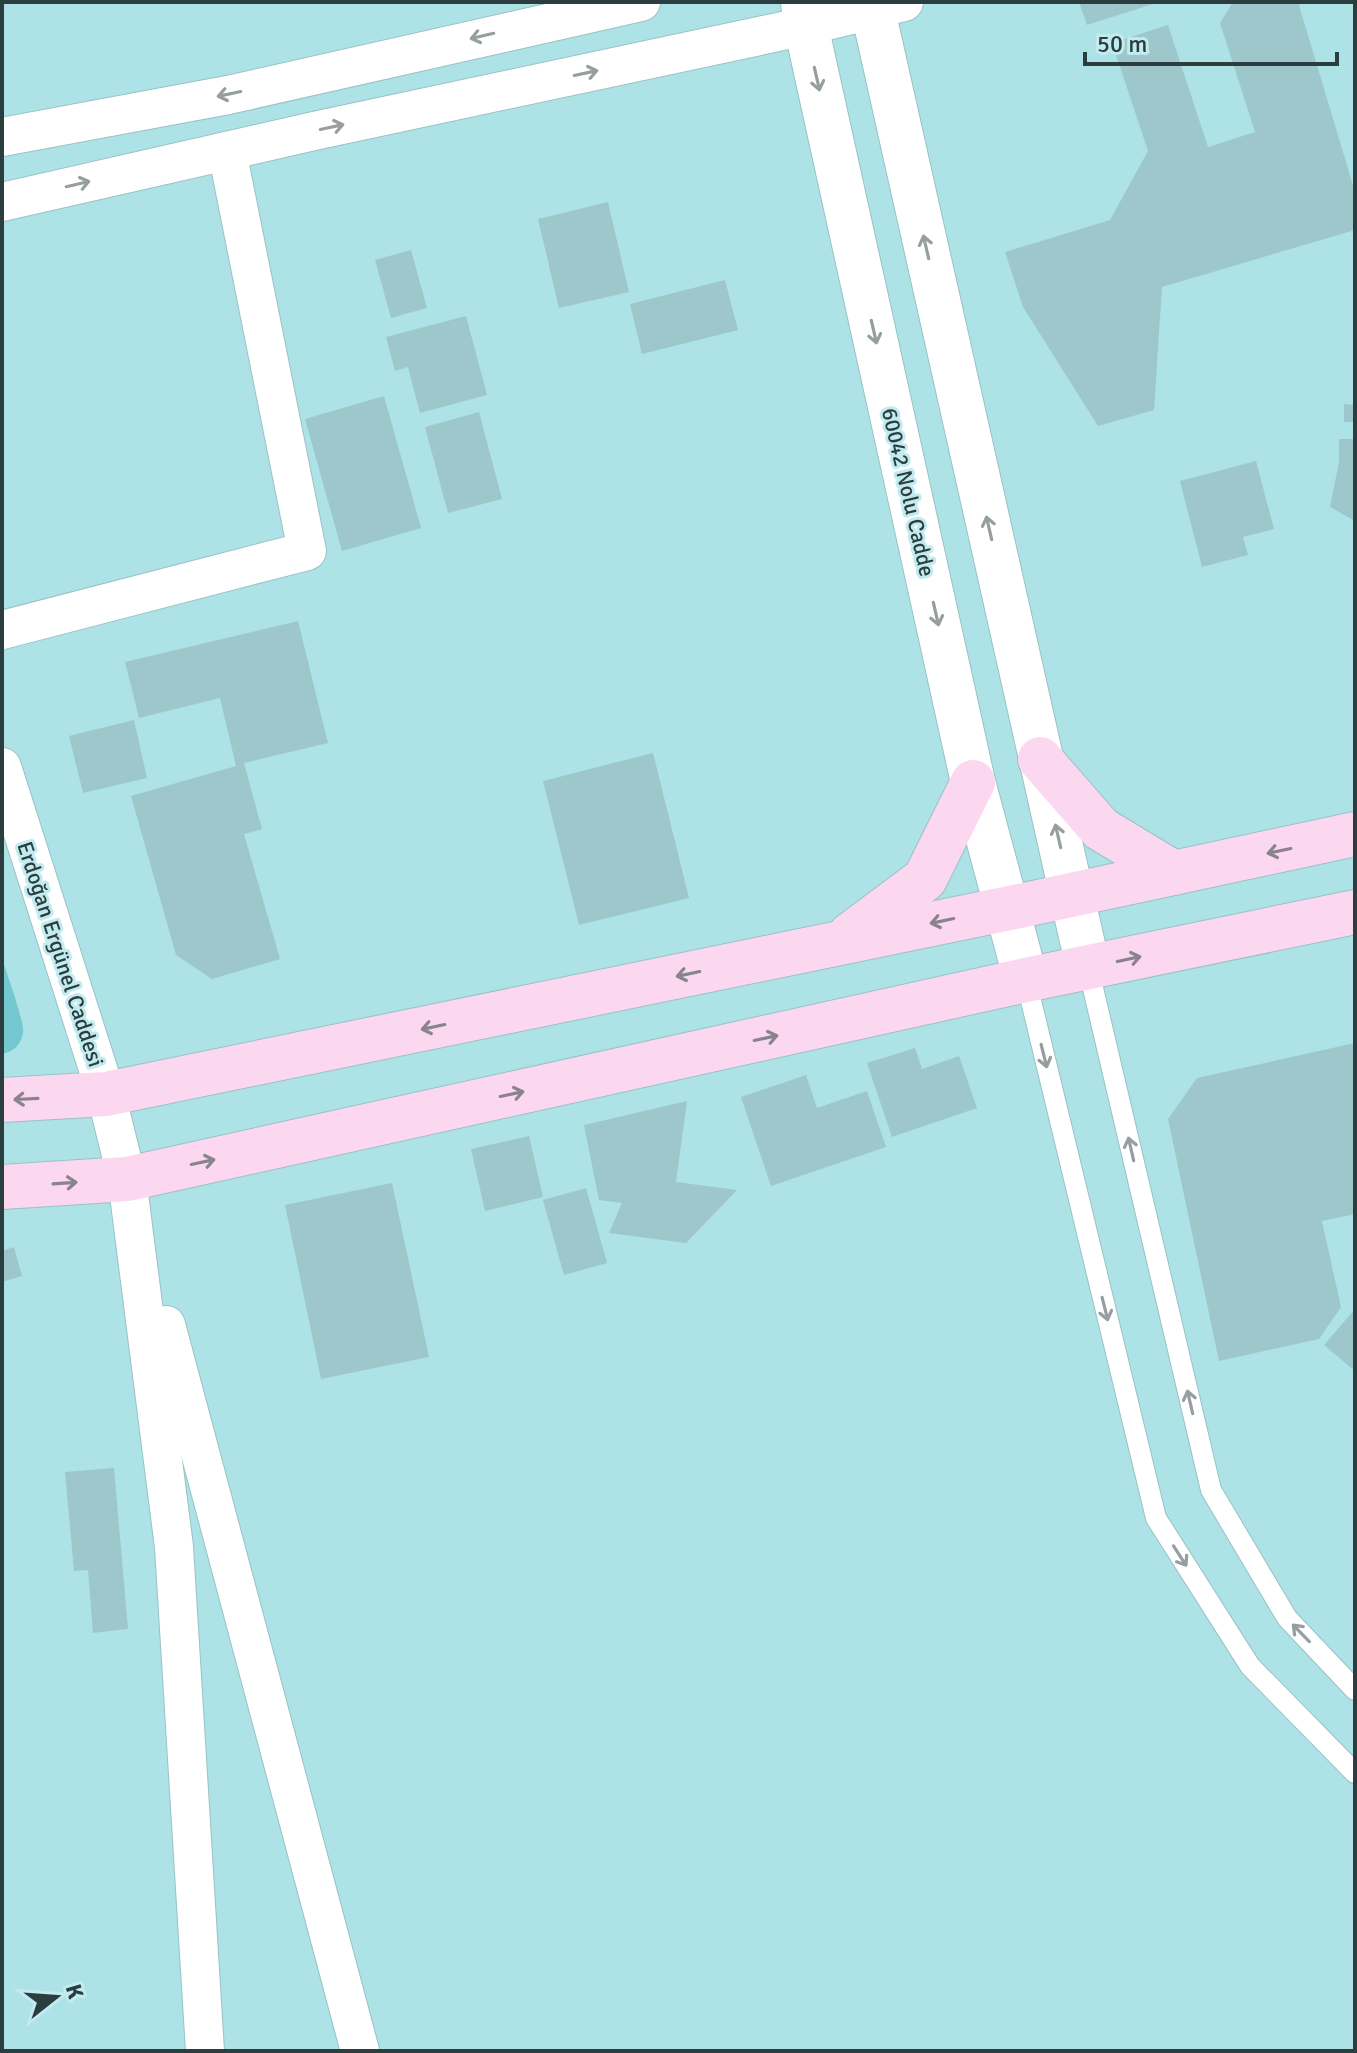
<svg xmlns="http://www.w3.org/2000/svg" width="1357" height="2053" viewBox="0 0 1357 2053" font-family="Signika,sans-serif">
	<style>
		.built { fill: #ade2e7 }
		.green { fill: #74c8cf }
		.building { fill: #9ec7cb }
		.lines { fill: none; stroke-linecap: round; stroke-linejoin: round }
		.service-casing { stroke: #99c2c6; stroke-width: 22 }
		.minor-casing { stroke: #99c2c6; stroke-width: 40 }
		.tertiary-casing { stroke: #99c2c6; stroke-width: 46 }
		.secondary-casing { stroke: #99c2c6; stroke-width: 46 }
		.service { stroke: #fff; stroke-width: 20 }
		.minor { stroke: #fff; stroke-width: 38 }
		.tertiary { stroke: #fff; stroke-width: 44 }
		.secondary { stroke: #fbd8ef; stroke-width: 44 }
		.oneway { stroke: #969e9f }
		.oneway2 { stroke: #89838e }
		.labels { text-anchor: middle; stroke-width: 6; stroke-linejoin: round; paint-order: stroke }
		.street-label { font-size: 22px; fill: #2c3d3f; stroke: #c1ebef }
	</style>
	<rect width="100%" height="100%" fill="#c1ebef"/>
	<!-- built -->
	<rect class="built" x="2" y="2" width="1353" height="2049"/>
	<!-- green -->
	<path class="green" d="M2,958C6,972 25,1022 23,1033C21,1045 13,1052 2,1054Z"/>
	<!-- building -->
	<g class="building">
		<polygon points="1079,2 1156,2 1156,3 1087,25"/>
		<polygon points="1233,2 1298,2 1355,192 1355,230 1162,287 1154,410 1098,426 1023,307 1005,252 1110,220 1148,151 1112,43 1168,25 1208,147 1255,132 1220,23"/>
		<polygon points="608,202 629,292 559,308 538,219"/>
		<polygon points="411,250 427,308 391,318 375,260"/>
		<polygon points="725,280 738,330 642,354 630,304"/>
		<polygon points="466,316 487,395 420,413 408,367 395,371 386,337"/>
		<polygon points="384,396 421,528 342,551 305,419"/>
		<polygon points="1344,404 1355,405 1355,422 1344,422"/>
		<polygon points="479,412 502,499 448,513 425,427"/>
		<polygon points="1339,439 1355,439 1355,521 1330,507 1339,462"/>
		<polygon points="1256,461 1274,529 1243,537 1248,555 1202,567 1180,481"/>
		<polygon points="298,621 328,743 244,763 262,829 244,834 280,959 212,979 176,955 131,796 236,766 220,698 139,718 125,662"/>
		<polygon points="134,720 147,778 83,793 69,736"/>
		<polygon points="653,753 689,898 579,925 543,781"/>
		<polygon points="1355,1043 1355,1214 1322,1221 1341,1307 1319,1339 1219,1361 1168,1119 1197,1078"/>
		<polygon points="915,1048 922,1069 959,1056 977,1108 892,1137 867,1063"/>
		<polygon points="806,1075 817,1108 867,1091 886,1147 771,1186 741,1097"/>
		<polygon points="687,1101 676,1182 737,1190 686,1243 609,1233 622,1203 599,1200 584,1125"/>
		<polygon points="529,1136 543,1197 485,1211 471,1149"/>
		<polygon points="392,1183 429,1357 321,1379 285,1205"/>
		<polygon points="586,1188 607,1263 564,1275 543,1200"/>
		<polygon points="14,1247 22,1276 2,1282 2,1251"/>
		<polygon points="1355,1309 1355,1371 1324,1345"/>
		<polygon points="114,1468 128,1629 93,1633 88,1570 74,1571 65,1472"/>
	</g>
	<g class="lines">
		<!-- service casing -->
		<g class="service-casing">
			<g id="service">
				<polyline points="1088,967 1211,1490 1287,1618 1355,1690"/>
				<polyline points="1026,980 1156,1518 1250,1666 1355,1773"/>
			</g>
		</g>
		<!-- minor casing -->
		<g class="minor-casing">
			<g id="minor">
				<polyline points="2,137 228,95 641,2"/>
				<polyline points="2,202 314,131 806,26 904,2"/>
				<polyline points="2,630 307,551 227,151"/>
				<polyline points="2,767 106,1094 127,1179 174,1547 205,2051"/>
				<polyline points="166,1325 360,2051"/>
			</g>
		</g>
		<!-- tertiary casing -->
		<g class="tertiary-casing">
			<g id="tertiary">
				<polyline points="803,2 806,26 973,782 1026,980"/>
				<polyline points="871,2 1088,967"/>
			</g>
		</g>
		<!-- secondary casing -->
		<g class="secondary-casing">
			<g id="secondary">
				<polyline points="1040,759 1101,829 1174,873"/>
				<polyline points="850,935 925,879 973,782"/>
				<polyline points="2,1100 106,1094 1029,904 1355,834"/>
				<polyline points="2,1187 127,1179 1026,980 1355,912"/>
			</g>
		</g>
		<!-- service -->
		<use href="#service" class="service"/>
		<!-- minor -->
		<use href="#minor" class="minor"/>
		<!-- tertiary -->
		<use href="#tertiary" class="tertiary"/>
		<!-- secondary -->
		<use href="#secondary" class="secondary"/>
	</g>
	<!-- one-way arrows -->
	<defs><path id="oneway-shaft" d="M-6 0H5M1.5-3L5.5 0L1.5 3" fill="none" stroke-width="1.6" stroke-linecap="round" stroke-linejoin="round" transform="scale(2)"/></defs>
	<g class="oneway">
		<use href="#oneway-shaft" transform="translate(482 36) rotate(167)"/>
		<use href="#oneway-shaft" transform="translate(586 73) rotate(-12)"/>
		<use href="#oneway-shaft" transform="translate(817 79) rotate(77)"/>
		<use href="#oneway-shaft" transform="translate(229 94) rotate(168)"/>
		<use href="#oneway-shaft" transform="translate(332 127) rotate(-12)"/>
		<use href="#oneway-shaft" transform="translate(78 184) rotate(-13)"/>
		<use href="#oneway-shaft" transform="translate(926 247) rotate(-103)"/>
		<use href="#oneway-shaft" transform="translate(874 332) rotate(77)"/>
		<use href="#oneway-shaft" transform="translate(989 528) rotate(-103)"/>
		<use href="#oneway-shaft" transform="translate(936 614) rotate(77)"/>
		<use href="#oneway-shaft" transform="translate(1058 836) rotate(-103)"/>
		<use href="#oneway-shaft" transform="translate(1044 1056) rotate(76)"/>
		<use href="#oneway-shaft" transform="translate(1131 1149) rotate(-103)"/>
		<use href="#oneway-shaft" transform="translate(1105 1309) rotate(76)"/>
		<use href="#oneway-shaft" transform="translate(1190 1402) rotate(-103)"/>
		<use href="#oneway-shaft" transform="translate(1180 1556) rotate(57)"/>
		<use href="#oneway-shaft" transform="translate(1301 1633) rotate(-134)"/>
	</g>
	<g class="oneway2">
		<use href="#oneway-shaft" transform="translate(1279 851) rotate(168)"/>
		<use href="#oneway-shaft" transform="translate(942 921) rotate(168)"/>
		<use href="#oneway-shaft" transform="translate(1129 959) rotate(-12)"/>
		<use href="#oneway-shaft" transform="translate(688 974) rotate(168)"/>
		<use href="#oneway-shaft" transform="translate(433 1027) rotate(168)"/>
		<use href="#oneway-shaft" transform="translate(766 1038) rotate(-12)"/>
		<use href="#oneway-shaft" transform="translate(512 1094) rotate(-12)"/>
		<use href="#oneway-shaft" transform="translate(26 1099) rotate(177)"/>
		<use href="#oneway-shaft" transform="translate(203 1162) rotate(-12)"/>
		<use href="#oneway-shaft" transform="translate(65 1183) rotate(-4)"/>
	</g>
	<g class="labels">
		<!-- street labels -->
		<g class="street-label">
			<text transform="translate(909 492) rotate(77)" y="8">60042 Nolu Cadde</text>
			<text transform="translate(61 954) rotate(72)" y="8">Erdoğan Ergünel Caddesi</text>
		</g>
	</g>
	<!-- border -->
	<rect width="1357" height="2053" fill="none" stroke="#2c3d3f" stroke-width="8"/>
	<!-- north arrow -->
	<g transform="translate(56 1997) rotate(73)" stroke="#c1ebef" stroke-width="6" paint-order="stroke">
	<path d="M0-6L14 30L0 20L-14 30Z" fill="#2c3d3f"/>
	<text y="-12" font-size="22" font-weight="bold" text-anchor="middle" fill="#2c3d3f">K</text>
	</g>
	<!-- scale -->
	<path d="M1085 52v12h252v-12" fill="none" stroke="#2c3d3f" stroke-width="4"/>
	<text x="1097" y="52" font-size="24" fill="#2c3d3f" stroke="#c1ebef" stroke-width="6" paint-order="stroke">50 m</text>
</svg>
